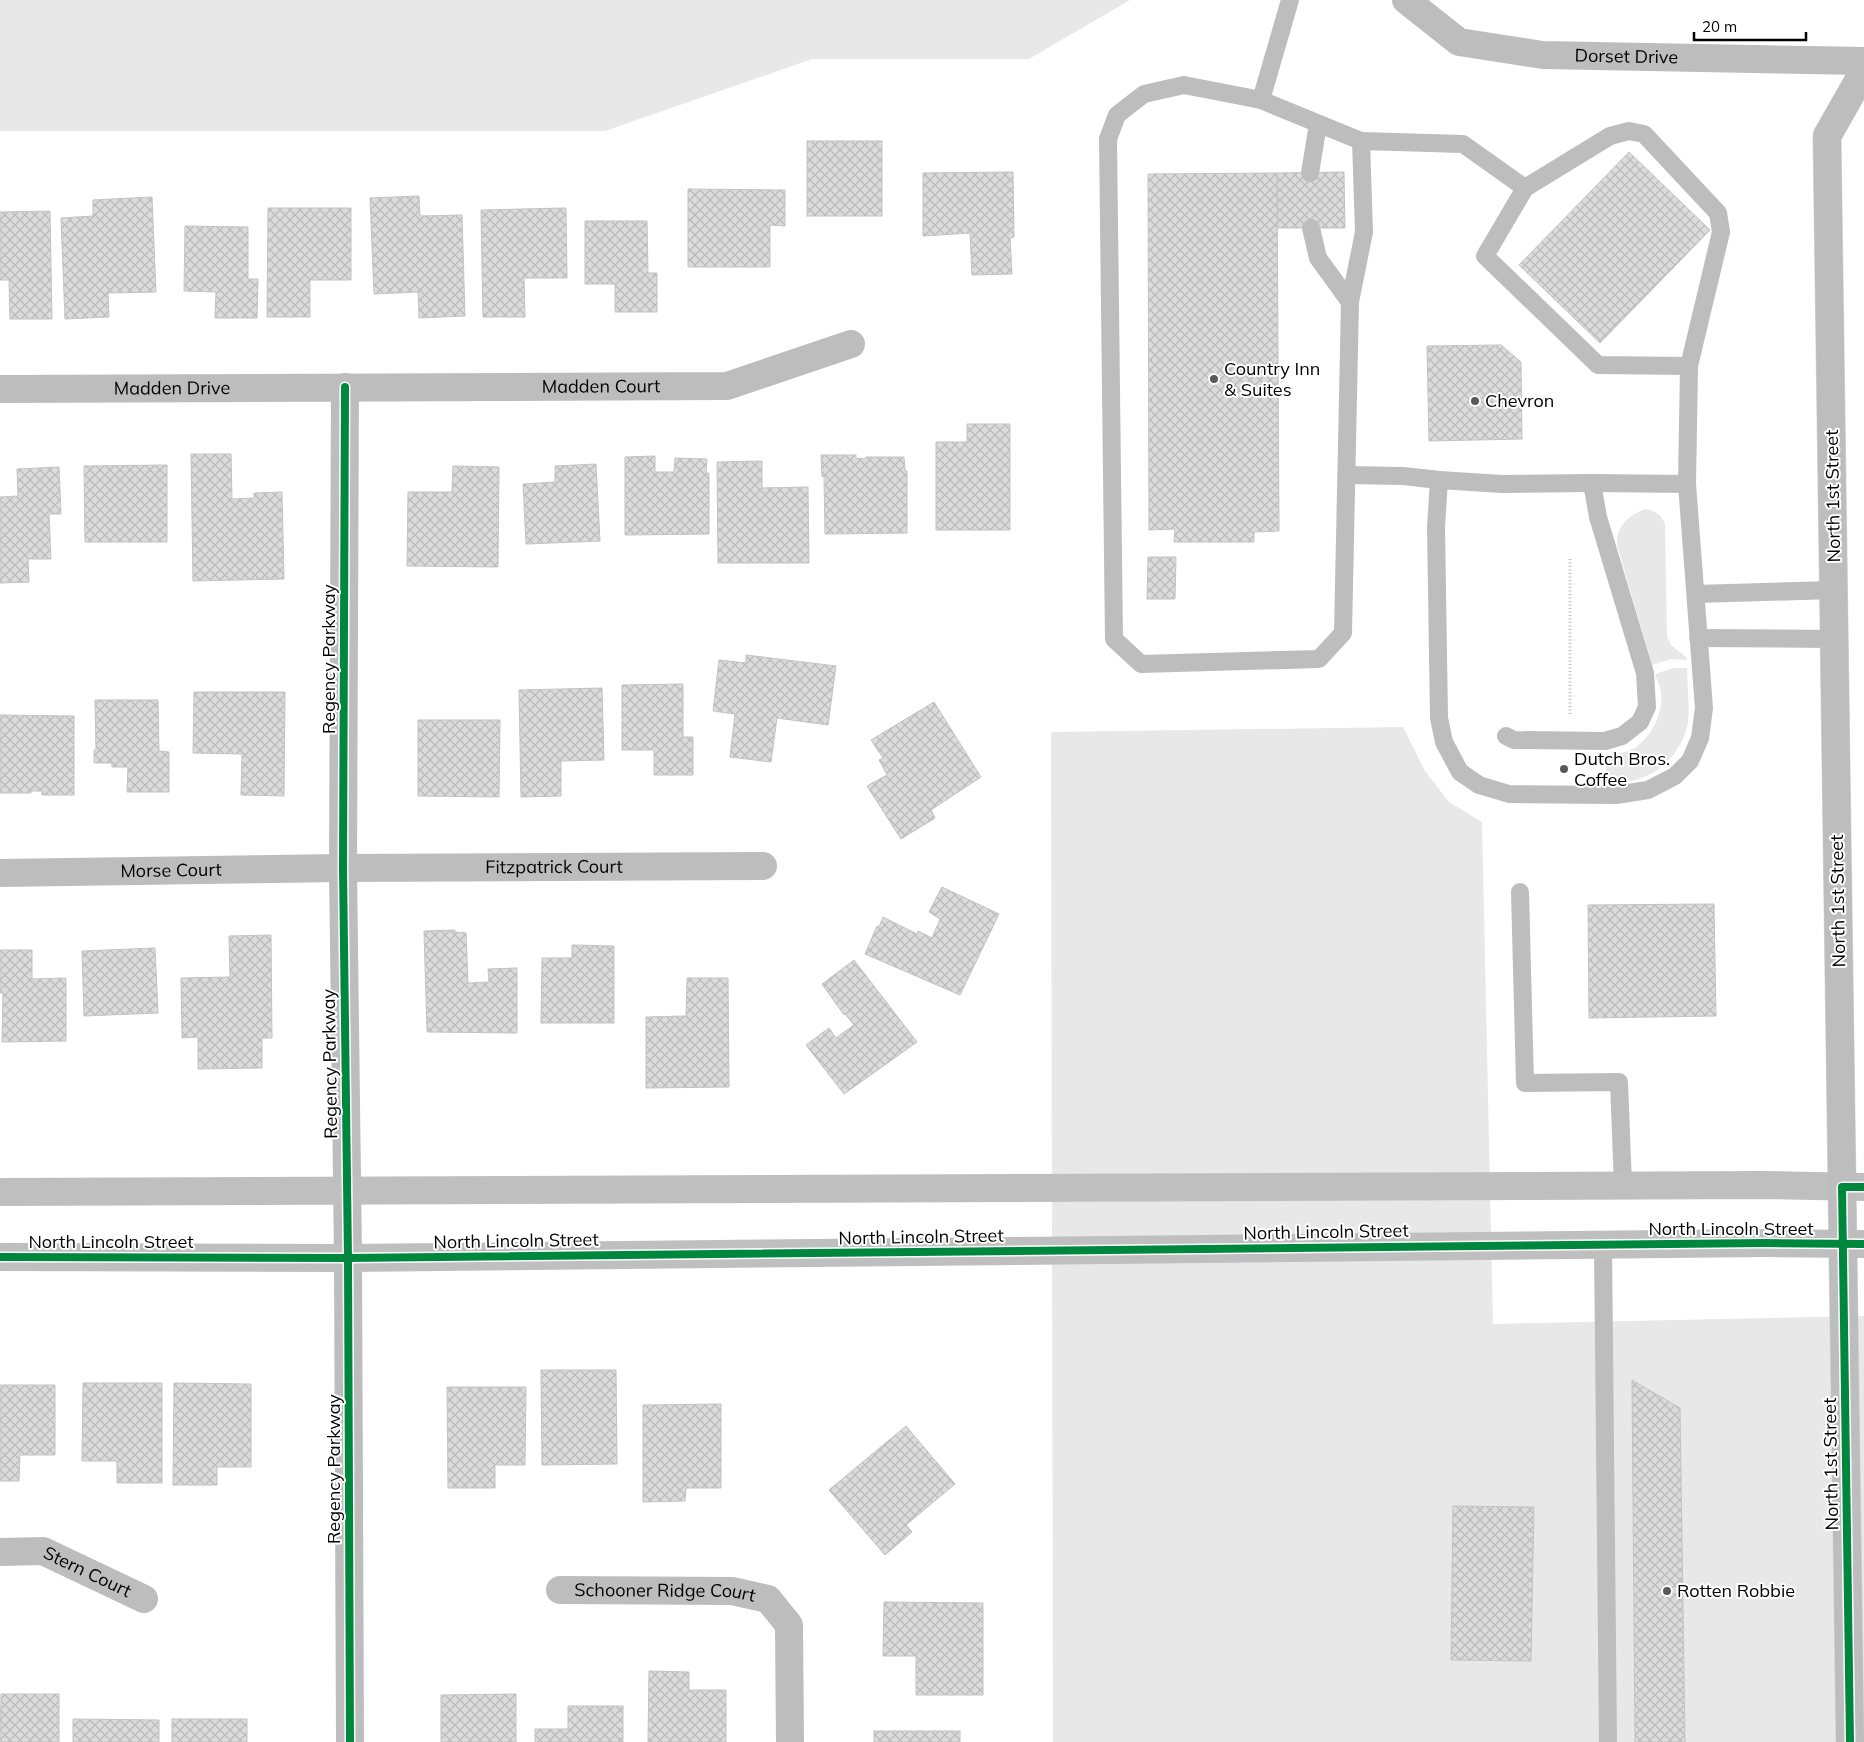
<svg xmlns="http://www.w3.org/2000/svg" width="1864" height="1742" viewBox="0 0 1864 1742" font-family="Mulish,sans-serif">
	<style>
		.green { fill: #e8e8e8 }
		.building { fill: url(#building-cross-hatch); stroke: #c3c3c3 }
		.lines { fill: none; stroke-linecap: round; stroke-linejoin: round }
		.primary-casing { stroke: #dbdbdb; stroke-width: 29 }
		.path { stroke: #c2c2c2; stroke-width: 3; stroke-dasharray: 1 2.5; stroke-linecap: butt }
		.lane { stroke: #bdbdbd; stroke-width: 18 }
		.street { stroke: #bdbdbd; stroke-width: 28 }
		.secondary { stroke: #bfbfbf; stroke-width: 28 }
		.primary { stroke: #bdbdbd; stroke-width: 28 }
		.cycleway-casing { stroke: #fff; stroke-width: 11 }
		.cycleway { stroke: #00873e; stroke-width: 8 }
		.poi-dot { fill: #595959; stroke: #fff; stroke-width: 2 }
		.labels { text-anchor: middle; stroke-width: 4; stroke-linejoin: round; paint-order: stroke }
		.street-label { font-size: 18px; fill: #000; stroke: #fff }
		.poi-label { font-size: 18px; fill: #000; stroke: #fff; text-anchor: start }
	</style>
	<defs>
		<pattern id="building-cross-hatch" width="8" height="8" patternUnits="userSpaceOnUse" patternTransform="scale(1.25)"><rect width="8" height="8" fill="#dbdbdb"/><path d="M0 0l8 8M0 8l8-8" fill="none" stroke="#bababa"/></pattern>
	</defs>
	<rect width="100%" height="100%" fill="#fff"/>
	<!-- green -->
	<g class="green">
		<polygon points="0,0 1130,0 1029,59 812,59 605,131 0,131"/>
		<path d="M1645,509C1656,511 1661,514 1665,524L1667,636L1671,645L1686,657L1687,660L1671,659L1652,665L1617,545C1616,526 1629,515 1645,509Z"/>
		<path d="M1673,668H1687C1687,685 1690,705 1688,722C1684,750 1658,778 1629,781C1622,782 1614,781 1606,781V754C1616,754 1627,753 1636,747C1652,736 1664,712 1661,692C1660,686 1657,680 1655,674Z"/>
		<polygon points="1403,727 1425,771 1449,802 1482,822 1493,1324 1864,1316 1864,1742 1053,1742 1051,732"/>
	</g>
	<!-- building -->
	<g class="building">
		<rect x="807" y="141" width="75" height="75"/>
		<polygon points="1629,152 1710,230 1600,343 1519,265"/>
		<polygon points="1013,172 1014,237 1010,238 1012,274 972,275 970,233 923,236 923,173"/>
		<polygon points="1344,172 1345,228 1278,228 1277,173"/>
		<polygon points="1277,173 1279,531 1254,532 1254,542 1174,542 1175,529 1149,530 1148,174"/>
		<polygon points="688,189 785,190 785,226 770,225 770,267 688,267"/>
		<polygon points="419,196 420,216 462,215 465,316 419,318 418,292 374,294 370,198"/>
		<polygon points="152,197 156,292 108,293 109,317 65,319 61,218 93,216 93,200"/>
		<polygon points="268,208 351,208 351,280 310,280 310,317 267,317"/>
		<polygon points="566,208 567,278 524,278 525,317 483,317 481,210"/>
		<polygon points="50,211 52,319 10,319 9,280 0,280 0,212"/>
		<polygon points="585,221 647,221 648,273 657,273 657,312 615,312 615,284 585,284"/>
		<polygon points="185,226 248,227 248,279 258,279 257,318 215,318 216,292 184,291"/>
		<polygon points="1501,345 1521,362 1522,439 1429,441 1427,346"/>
		<polygon points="967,424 1010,424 1010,530 936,530 936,442 967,442"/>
		<polygon points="191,454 231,454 232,499 254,498 254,493 282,492 284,579 193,581"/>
		<polygon points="821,455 856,455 856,458 866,459 866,457 904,457 905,471 907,471 907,533 825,534 824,476 822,477"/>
		<polygon points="655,456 655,472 674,472 675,458 707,459 706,473 709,473 709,534 625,535 625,457"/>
		<polygon points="762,461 762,488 808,487 809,563 718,563 717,462"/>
		<polygon points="596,464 600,541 526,544 523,484 555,482 555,466"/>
		<polygon points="167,465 167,542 85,542 84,466"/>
		<polygon points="453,466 499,467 498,567 407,566 408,492 452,492"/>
		<polygon points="59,467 61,514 49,514 51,559 28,559 29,582 0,583 0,497 18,496 17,469"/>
		<polygon points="1148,557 1176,557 1175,599 1147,599"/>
		<polygon points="746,655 836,666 828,725 777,718 771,762 730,757 735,714 713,711 719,660 746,663"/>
		<polygon points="683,684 683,737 693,737 693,775 654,775 654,750 622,750 622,685"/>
		<polygon points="602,688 604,760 561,761 561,796 521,797 519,690"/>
		<polygon points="194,692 285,692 284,796 241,795 242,754 193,753"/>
		<polygon points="95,700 158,700 159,751 169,752 169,792 127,792 128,767 112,767 112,763 94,763 94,750 96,750"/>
		<polygon points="934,702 981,777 931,810 935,818 901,839 867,786 887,775 879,760 883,758 871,740"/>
		<polygon points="0,715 74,716 74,795 42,795 42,791 31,791 31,793 0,793"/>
		<polygon points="418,720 500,720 499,797 418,796"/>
		<polygon points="942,887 999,914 960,995 865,954 877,926 879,927 883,917 917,934 918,931 932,938 940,919 929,912"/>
		<polygon points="1714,904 1716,1016 1589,1018 1588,905"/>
		<polygon points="455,930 455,932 466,933 468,983 489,982 488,969 517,968 517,1033 427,1032 424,931"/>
		<polygon points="271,935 272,1038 262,1038 262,1068 198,1069 198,1037 182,1038 181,978 230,977 229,936"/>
		<polygon points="572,945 614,946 614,1023 541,1023 542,958 572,958"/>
		<polygon points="155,948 158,1013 84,1016 82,951"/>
		<polygon points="0,950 32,950 32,979 66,978 66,1041 2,1042 3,993 0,993"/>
		<polygon points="854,960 917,1042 844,1094 806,1045 829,1028 836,1038 854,1025 845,1014 844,1015 822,984"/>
		<polygon points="687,978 728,978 729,1087 646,1088 646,1017 686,1016"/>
		<polygon points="541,1370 616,1370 617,1464 542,1465"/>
		<polygon points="1632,1380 1680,1408 1685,1742 1635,1742"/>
		<polygon points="83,1383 162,1383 162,1483 117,1483 117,1461 82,1461"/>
		<polygon points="174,1383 251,1384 251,1467 217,1467 217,1485 173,1485"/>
		<polygon points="0,1385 55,1385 55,1455 20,1455 19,1481 0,1481"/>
		<polygon points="447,1387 526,1387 525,1465 495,1465 495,1488 448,1488"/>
		<polygon points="721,1404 721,1488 686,1488 685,1501 643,1502 643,1405"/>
		<polygon points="906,1426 955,1484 906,1525 912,1532 885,1555 829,1490"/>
		<polygon points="1453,1506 1534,1507 1531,1661 1451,1660"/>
		<polygon points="884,1602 983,1603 983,1695 916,1695 916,1656 883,1656"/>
		<polygon points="649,1671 689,1672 689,1690 726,1690 726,1742 648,1742"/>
		<polygon points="1,1694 59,1694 59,1742 0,1742"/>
		<polygon points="516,1694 516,1742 441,1742 441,1695"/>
		<polygon points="568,1706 623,1706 623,1742 535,1742 535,1729 568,1729"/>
		<polygon points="73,1719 159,1720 159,1742 73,1742"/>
		<rect x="172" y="1719" width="75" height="23"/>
		<rect x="874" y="1731" width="86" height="11"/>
	</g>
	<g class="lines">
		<!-- primary casing -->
		<g class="primary-casing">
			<polyline id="primary" points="1850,1742 1827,136 1864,71"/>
		</g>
		<!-- path -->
		<polyline class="path" points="1570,714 1570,559"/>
		<!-- lane -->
		<g class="lane">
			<polygon points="1184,85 1261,100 1361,141 1364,232 1350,302 1343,633 1319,659 1141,664 1114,639 1108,139 1117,115 1144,94"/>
			<polyline points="1261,100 1290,0"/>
			<polyline points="1361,141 1463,144 1525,188 1485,256 1598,365 1689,366 1687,484 1704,708 1700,738 1690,761 1675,776 1648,790 1616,795 1509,794 1479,785 1460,772 1444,742 1439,718 1436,527 1439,480"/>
			<polyline points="1310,173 1318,124"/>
			<polyline points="1525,188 1610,136 1629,131 1644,134 1718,213 1721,232 1689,366"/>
			<polyline points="1311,228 1318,258 1350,302"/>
			<polyline points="1347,475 1403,476 1439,480 1502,484 1592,483 1687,484"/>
			<polyline points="1696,594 1834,590"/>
			<polyline points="1698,638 1835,639"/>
			<polyline points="1506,736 1514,740 1605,741 1622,736 1640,722 1647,707 1645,673 1598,517 1592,483"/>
			<polyline points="1520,892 1525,1083 1619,1082 1623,1186"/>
			<polyline points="1603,1245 1608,1742"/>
		</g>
		<!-- street -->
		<g class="street">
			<path id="s1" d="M1406,0L1459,42L1543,55L1864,61"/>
			<polyline points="345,387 343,868 348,1258 350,1742"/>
			<path id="s2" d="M0,389L727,386L851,344"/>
			<path id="s3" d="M0,873L343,868L763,866"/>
			<path id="s4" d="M0,1552L43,1551L144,1599"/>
			<path id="s5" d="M560,1590L732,1591L768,1599L789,1625L790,1742"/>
		</g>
		<!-- secondary -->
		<g class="secondary">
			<polyline points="0,1192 1764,1185 1864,1187"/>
			<polyline points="0,1257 348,1258 1765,1243 1864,1244"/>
		</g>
		<!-- primary -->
		<use href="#primary" class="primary"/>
		<!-- cycleway casing -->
		<g class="cycleway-casing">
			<g id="cycleway">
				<polyline points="345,387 343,868 348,1258 350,1742"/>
				<polyline points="0,1257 348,1258 1765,1243 1864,1244"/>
				<polyline points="1850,1742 1842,1187 1864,1187"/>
			</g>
		</g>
		<!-- cycleway -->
		<use href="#cycleway" class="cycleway"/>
	</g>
	<!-- markers -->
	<g class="poi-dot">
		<circle cx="1214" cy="379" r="5"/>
		<circle cx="1475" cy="401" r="5"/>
		<circle cx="1564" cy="769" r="5"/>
		<circle cx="1667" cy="1591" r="5"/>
	</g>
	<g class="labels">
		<!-- street labels -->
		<g class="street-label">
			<text dy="6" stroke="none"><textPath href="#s1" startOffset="236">Dorset Drive</textPath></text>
			<text dy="6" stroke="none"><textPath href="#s2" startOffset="601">Madden Court</textPath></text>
			<text dy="6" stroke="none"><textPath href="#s2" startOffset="172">Madden Drive</textPath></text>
			<text transform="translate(1833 496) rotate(-91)" y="6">North 1st Street</text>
			<text transform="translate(329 659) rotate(-90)" y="6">Regency Parkway</text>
			<text dy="6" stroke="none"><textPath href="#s3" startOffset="554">Fitzpatrick Court</textPath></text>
			<text dy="6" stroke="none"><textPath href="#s3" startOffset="171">Morse Court</textPath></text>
			<text transform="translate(1838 901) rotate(-91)" y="6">North 1st Street</text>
			<text transform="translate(330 1064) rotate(-91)" y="6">Regency Parkway</text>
			<text x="1731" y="1235">North Lincoln Street</text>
			<text transform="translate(1326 1232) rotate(-1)" y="6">North Lincoln Street</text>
			<text transform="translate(921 1237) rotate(-1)" y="6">North Lincoln Street</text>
			<text transform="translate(516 1241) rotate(-1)" y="6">North Lincoln Street</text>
			<text x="111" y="1248">North Lincoln Street</text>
			<text transform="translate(1831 1464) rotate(-91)" y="6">North 1st Street</text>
			<text transform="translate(334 1469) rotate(-90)" y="6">Regency Parkway</text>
			<text dy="6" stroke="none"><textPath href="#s4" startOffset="92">Stern Court</textPath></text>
			<text dy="6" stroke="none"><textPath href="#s5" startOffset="105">Schooner Ridge Court</textPath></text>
		</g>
		<!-- poi labels -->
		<g class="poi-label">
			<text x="1224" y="375">Country Inn<tspan x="1224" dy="21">&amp; Suites</tspan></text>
			<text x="1485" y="407">Chevron</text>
			<text x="1574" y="765">Dutch Bros.<tspan x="1574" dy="21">Coffee</tspan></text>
			<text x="1677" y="1597">Rotten Robbie</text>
		</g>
	</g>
	<!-- scale -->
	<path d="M1694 32v8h112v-8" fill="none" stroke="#000000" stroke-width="2.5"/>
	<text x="1702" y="32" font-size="15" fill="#000000" stroke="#ffffff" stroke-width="4" paint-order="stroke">20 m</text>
</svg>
